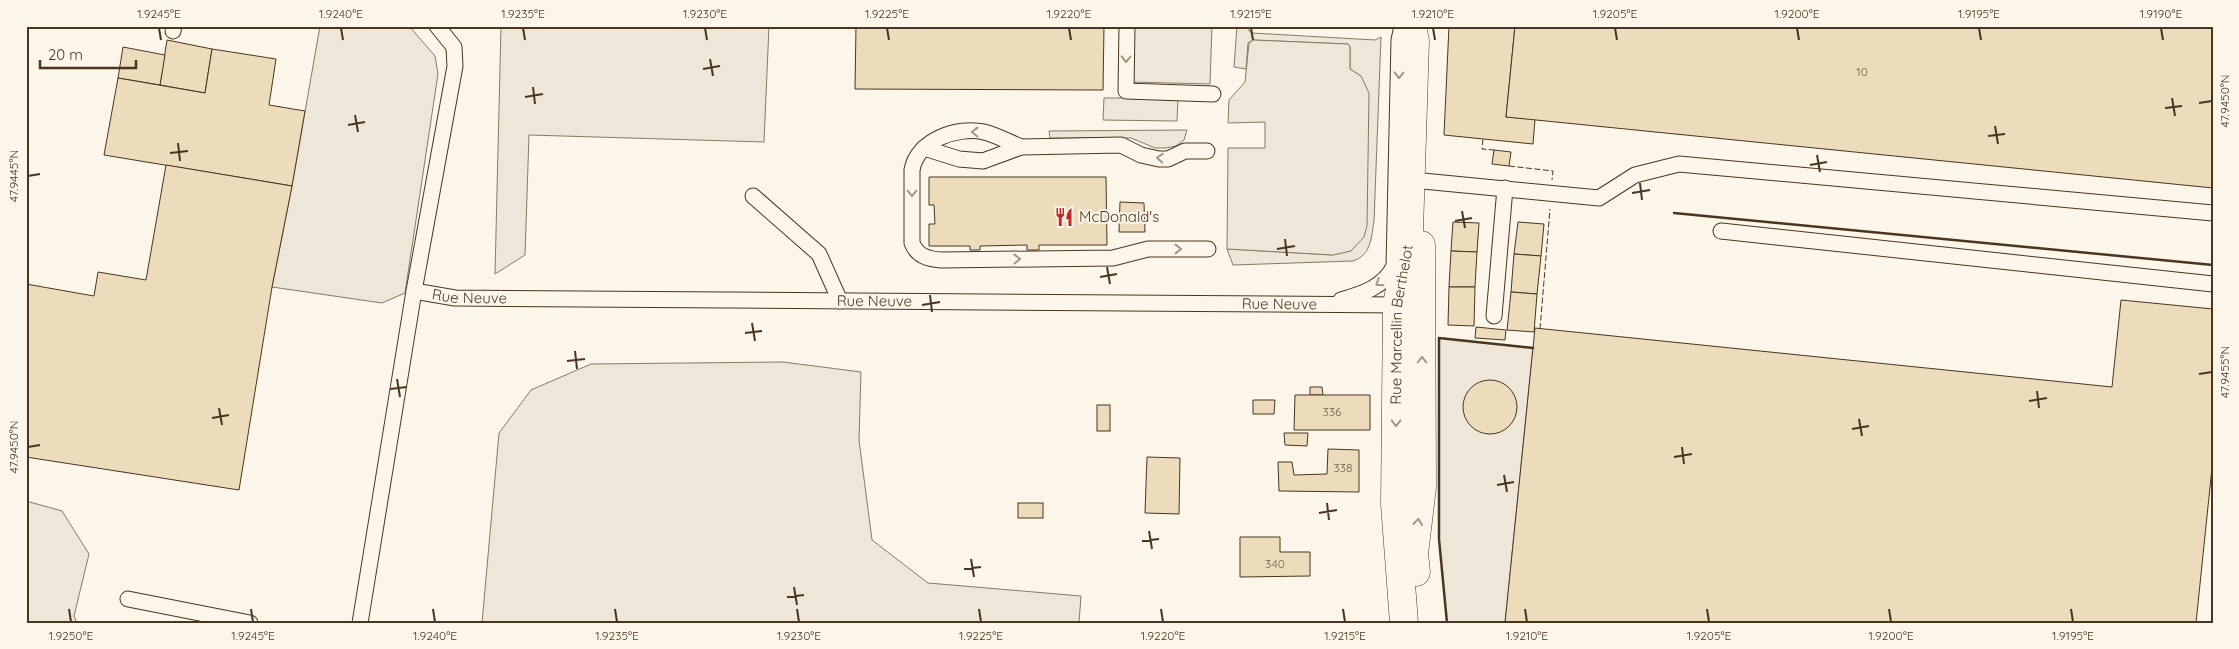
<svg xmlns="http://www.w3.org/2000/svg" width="2239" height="649" viewBox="0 0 2239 649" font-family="Quicksand,sans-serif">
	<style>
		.green { fill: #ede6d9; stroke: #887966 }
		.parking { fill: #ede7d9; stroke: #887966 }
		.building { fill: #ecdcbc; stroke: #4a3520 }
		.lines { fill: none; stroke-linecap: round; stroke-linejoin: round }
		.service-casing { stroke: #4a3520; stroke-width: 17 }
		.secondary-casing { stroke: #4a3520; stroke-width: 29 }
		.service { stroke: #fbf6e9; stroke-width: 15 }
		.secondary { stroke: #fbf6e9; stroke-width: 28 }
		.fence { stroke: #4a3520; stroke-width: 1; stroke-dasharray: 6 2.5; stroke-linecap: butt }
		.wall { stroke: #4a3520; stroke-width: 2.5 }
		.oneway { stroke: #a29684 }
		.ticks { fill: none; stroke: #4a3520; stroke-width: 2 }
		.labels { text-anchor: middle; stroke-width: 4; stroke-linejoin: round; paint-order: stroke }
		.number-label { font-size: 12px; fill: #725f47 }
		.poi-label { font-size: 15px; fill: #4a3520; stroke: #fbf6e9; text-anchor: start }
		.street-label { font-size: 15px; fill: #4a3520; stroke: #fbf6e9 }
		.neatline { fill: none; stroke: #4a3520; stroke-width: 2 }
		.ticks-label { font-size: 12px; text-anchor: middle; fill: #4a3520 }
	</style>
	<rect width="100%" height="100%" fill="#fbf6e9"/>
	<!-- green -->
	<g class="green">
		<polygon points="320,26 409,26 435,56 438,74 405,293 382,303 272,287 292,186"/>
		<polygon points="501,26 769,26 764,142 529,135 525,255 495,274"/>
		<path d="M1237,26H1249V31L1252,33L1375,40L1381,37L1374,221C1371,239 1371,255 1353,261L1233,265L1227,249L1333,255L1361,76L1350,69V47L1348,44L1253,40L1248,43L1246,69L1234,67Z"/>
		<polygon points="1187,130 1184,140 1176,146 1166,148 1155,148 1131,138 1050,138 1049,131"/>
		<polygon points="1439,338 1533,348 1505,623 1447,623 1439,539"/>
		<polygon points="783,362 861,372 859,440 872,540 928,583 1081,596 1079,623 482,623 499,433 531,390 591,364"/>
		<polygon points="26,501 62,511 89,554 74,616 77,623 26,623"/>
	</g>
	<!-- parking -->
	<g class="parking">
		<polygon points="1132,26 1212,26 1210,84 1130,82"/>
		<polygon points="1253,40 1348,44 1350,47 1350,69 1361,76 1369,93 1367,226 1364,237 1351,251 1333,255 1227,249 1228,148 1265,148 1265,122 1228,123 1229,100 1245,82 1249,43"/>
		<polygon points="1104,98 1178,98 1177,121 1103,120"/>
	</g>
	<!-- building -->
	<g class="building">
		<polygon points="856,26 1104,26 1103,90 855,89"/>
		<polygon points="1449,26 1515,26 1506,117 1535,119 1533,144 1444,135"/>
		<polygon points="1515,26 2213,26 2213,188 1506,117"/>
		<polygon points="167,40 212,49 205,93 160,85"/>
		<polygon points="123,47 165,55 160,85 118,78"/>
		<polygon points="212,49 276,59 269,105 305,111 292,186 104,155 118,78 205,93"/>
		<polygon points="1494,150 1511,152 1509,166 1492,164"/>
		<polygon points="166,165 292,186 272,287 239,490 26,457 26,284 94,296 98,272 146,280"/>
		<polygon points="929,177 1106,177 1107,245 1039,245 1039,250 1027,250 1027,245 980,246 980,250 970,250 970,246 929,246 929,224 935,224 934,205 929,205"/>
		<polygon points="1120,202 1144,203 1145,232 1119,232"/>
		<polygon points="1453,222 1479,223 1477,252 1451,251"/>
		<polygon points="1518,222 1544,224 1541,256 1514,254"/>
		<polygon points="1451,251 1477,252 1475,287 1449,287"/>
		<polygon points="1514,254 1541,256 1537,294 1511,292"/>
		<polygon points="1449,287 1475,287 1474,326 1448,325"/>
		<polygon points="1511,292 1537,294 1534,332 1507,330"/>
		<polygon points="2121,300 2213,309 2213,458 2196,623 1505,623 1535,328 2112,387"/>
		<polygon points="1476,327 1506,330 1505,340 1475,338"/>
		<circle cx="1490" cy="407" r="27"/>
		<polygon points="1310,387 1322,387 1323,395 1310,395"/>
		<polygon points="1295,395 1370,395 1370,430 1294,430"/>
		<polygon points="1253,400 1275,400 1274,414 1253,414"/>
		<rect x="1097" y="405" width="13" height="26"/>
		<polygon points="1284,433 1308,433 1307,446 1285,445"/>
		<polygon points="1328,449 1359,450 1359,492 1279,491 1278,462 1292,462 1294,475 1327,474"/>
		<polygon points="1147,457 1180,458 1179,514 1145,513"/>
		<rect x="1018" y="503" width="25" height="15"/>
		<polygon points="1240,537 1280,537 1280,552 1310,552 1310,576 1240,577"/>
	</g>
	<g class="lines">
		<!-- service casing -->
		<g class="service-casing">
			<g id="service">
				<polyline points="1127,26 1126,91 1213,94"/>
				<polyline points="173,31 174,26"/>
				<path d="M1021,147C1009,142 996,135 984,132C958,126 917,140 912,170V243C917,256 928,259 941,260L1113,258L1148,249H1208"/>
				<polyline points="924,148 959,159 983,161 1021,147 1121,145 1141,155 1159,159 1168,159 1185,151 1207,151"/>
				<polyline points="1423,181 1599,198 1635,175 1679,164 2213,213"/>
				<polyline points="753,196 819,254 840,301"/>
				<polyline points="1721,231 2213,284"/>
				<path id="s1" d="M414,291L455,298L1403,305"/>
				<path d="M1341,300C1362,294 1384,287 1394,266L1399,40L1402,26"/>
				<polyline points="1494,316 1505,188"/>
				<polyline points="128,599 250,623"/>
				<polyline points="360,623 414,291 455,66 454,47 437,26"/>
			</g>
		</g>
		<!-- secondary casing -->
		<g class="secondary-casing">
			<g id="secondary">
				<polyline points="1416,572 1414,554 1422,487 1421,245"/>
				<path id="s2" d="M1404,623L1395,504L1397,305L1407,252L1409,231L1415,41L1412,26"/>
			</g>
		</g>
		<!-- service -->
		<use href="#service" class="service"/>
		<!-- secondary -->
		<use href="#secondary" class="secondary"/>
		<!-- fence -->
		<g class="fence">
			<polyline points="1483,139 1482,149 1494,150"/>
			<polyline points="1509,166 1553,171 1552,180"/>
			<polyline points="1540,329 1550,209"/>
		</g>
		<!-- wall -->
		<g class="wall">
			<polyline points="1674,213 2213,265"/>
			<polyline points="1447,623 1439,539 1439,338 1533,348"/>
		</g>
	</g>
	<!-- one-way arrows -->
	<defs><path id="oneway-chevron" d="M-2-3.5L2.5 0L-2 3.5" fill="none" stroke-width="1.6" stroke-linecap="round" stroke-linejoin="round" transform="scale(1.25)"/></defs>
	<g class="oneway">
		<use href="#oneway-chevron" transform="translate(1126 59) rotate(91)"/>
		<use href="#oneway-chevron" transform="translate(1399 75) rotate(91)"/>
		<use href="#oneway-chevron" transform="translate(975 132) rotate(-179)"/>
		<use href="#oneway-chevron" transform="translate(1160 158) rotate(-176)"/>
		<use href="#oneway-chevron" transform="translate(912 193) rotate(90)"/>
		<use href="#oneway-chevron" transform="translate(1178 249)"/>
		<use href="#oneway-chevron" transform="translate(1017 259) rotate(-1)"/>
		<use href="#oneway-chevron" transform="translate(1379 283) rotate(147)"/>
		<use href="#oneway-chevron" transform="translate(1422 360) rotate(-90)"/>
		<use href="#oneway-chevron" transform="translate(1396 423) rotate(91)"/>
		<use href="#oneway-chevron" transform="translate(1418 522) rotate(-84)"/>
	</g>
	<!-- ticks -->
	<path class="ticks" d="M159,28L161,40M341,28L343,40M523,28L525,40M705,28L707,40M887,28L889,40M1069,28L1071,40M1251,28L1253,40M1433,28L1435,40M1615,28L1617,40M1797,28L1799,40M1979,28L1981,40M2161,28L2163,40M710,59L713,76M703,69L720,66M533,87L535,104M525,97L543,94M2172,98L2175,116M2199,103L2212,101M2165,108L2182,106M355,115L358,132M348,125L365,122M1995,126L1998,144M1988,136L2005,134M178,143L180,161M170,153L188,151M1817,155L1820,172M1810,165L1827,162M28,176L40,174M1640,183L1642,200M1632,193L1650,190M1462,211L1465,228M1455,221L1472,218M1285,239L1287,256M1277,249L1295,246M1107,267L1110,284M1100,277L1117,274M930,295L932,312M922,305L940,302M752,323L755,341M745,333L762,331M575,351L577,369M567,361L585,359M2199,374L2212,372M397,379L400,397M390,389L407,387M2037,391L2039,408M2029,401L2047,398M219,408L222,425M212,418L229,415M1859,419L1862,436M1852,429L1869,426M28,447L40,445M1682,447L1684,464M1674,457L1692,454M1504,475L1507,492M1497,485L1514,482M1327,503L1329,520M1319,513L1337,510M1149,531L1152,549M1142,541L1159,539M971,559L974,577M964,569L981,567M794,587L797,605M787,597L804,595M69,609L71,622M251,609L253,622M433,609L435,622M615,609L617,622M797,609L799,622M979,609L981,622M1161,609L1163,622M1343,609L1345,622M1525,609L1527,622M1707,609L1709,622M1889,609L1891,622M2071,609L2073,622"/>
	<!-- icons -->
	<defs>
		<g id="restaurant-bare" transform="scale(1.5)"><path d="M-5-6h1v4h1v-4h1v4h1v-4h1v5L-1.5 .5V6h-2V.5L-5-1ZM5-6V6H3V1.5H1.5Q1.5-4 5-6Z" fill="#c62828" stroke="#fbf6e9" stroke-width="2.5" paint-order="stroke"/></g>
	</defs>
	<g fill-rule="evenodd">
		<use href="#restaurant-bare" x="1064" y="217"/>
	</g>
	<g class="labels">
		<!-- number labels -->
		<g class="number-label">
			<text x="1862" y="76">10</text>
			<text x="1332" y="416">336</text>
			<text x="1343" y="472">338</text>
			<text x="1275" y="568">340</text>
		</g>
		<!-- poi labels -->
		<g class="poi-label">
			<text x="1079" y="222">McDonald's</text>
		</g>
		<!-- street labels -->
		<g class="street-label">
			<text dy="5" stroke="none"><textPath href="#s1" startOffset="56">Rue Neuve</textPath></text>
			<text dy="5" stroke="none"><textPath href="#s1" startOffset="461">Rue Neuve</textPath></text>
			<text dy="5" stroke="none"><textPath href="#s1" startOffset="866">Rue Neuve</textPath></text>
			<text dy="5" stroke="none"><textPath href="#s2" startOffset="299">Rue Marcellin Berthelot</textPath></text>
		</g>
	</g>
	<!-- border -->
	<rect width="2239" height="649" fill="none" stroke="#fbf6e9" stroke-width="55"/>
	<!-- scale -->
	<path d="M40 60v8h96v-8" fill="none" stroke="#4a3520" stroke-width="2.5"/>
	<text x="48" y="60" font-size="15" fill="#4a3520" stroke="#fbf6e9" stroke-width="4" paint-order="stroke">20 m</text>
	<rect x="28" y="28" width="2184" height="594" class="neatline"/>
	<g class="ticks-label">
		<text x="159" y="18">1.9245°E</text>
		<text x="341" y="18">1.9240°E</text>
		<text x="523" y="18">1.9235°E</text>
		<text x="705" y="18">1.9230°E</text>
		<text x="887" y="18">1.9225°E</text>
		<text x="1069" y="18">1.9220°E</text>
		<text x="1251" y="18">1.9215°E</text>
		<text x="1433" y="18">1.9210°E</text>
		<text x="1615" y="18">1.9205°E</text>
		<text x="1797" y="18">1.9200°E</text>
		<text x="1979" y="18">1.9195°E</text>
		<text x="2161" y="18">1.9190°E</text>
		<text transform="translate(2225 101) rotate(-90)" y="4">47.9450°N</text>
		<text transform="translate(14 176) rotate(-90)" y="4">47.9445°N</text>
		<text transform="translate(2225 372) rotate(-90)" y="4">47.9455°N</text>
		<text transform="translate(14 447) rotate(-90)" y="4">47.9450°N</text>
		<text x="71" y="640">1.9250°E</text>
		<text x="253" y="640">1.9245°E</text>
		<text x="435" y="640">1.9240°E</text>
		<text x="617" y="640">1.9235°E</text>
		<text x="799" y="640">1.9230°E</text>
		<text x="981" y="640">1.9225°E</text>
		<text x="1163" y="640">1.9220°E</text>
		<text x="1345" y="640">1.9215°E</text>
		<text x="1527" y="640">1.9210°E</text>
		<text x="1709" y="640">1.9205°E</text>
		<text x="1891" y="640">1.9200°E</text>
		<text x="2073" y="640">1.9195°E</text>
	</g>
</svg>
